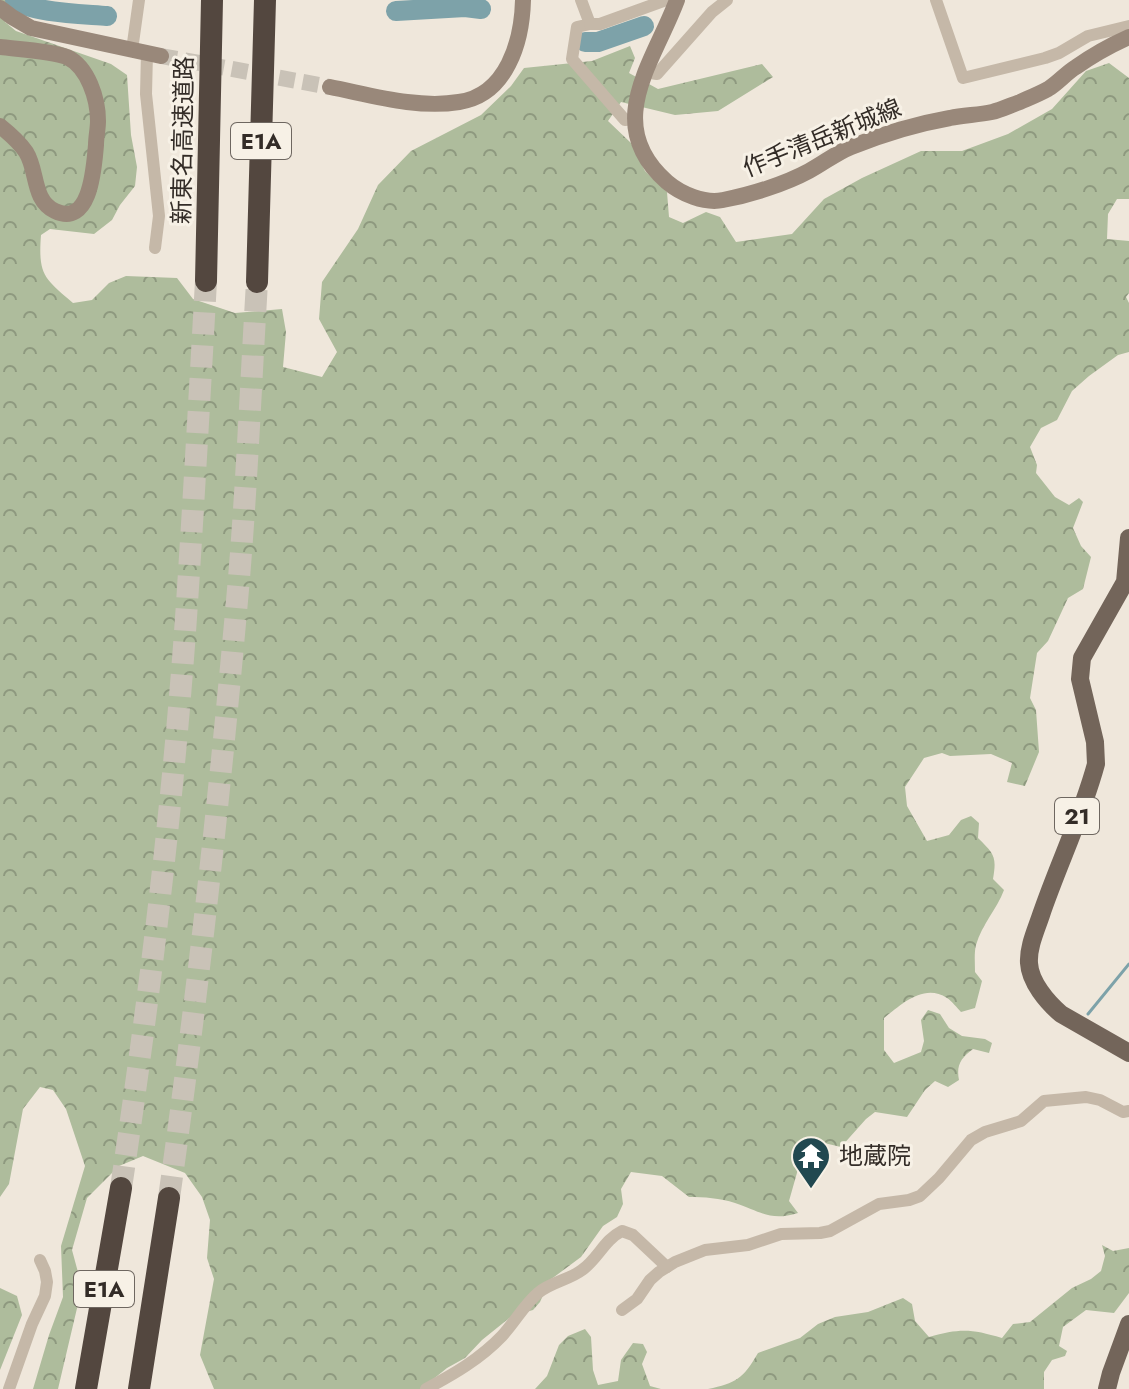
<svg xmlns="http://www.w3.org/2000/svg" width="1129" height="1389" viewBox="0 0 1129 1389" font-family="Jost,'Noto Sans JP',sans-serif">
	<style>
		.forest { fill: url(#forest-crowns) }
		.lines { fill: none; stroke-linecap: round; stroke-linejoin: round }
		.stream { stroke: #7da2a9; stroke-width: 3 }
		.river { stroke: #7da2a9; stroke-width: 20 }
		.secondary-tunnel { stroke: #c9c2b7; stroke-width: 16; stroke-dasharray: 16 8; stroke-linecap: butt }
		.motorway-tunnel { stroke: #c9c2b7; stroke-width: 22; stroke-dasharray: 22 11; stroke-linecap: butt }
		.minor { stroke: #c5b8a8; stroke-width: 12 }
		.secondary { stroke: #99887a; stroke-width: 16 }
		.primary { stroke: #73655a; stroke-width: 18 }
		.motorway { stroke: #53473f; stroke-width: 22 }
		.labels { text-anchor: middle; stroke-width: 6; stroke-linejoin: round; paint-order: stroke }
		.shield { fill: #f7f1e6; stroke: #6e6760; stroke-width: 2 }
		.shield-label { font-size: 22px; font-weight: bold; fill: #332c27 }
		.street-label { font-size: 24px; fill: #332c27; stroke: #f7f1e6 }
		.poi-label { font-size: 24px; fill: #332c27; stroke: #f7f1e6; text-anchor: start }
	</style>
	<defs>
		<pattern id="forest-crowns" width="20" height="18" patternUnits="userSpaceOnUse" patternTransform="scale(2)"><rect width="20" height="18" fill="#aebc9c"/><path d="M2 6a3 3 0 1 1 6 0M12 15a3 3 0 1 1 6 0" fill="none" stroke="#8e997f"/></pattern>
	</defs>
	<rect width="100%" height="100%" fill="#efe7db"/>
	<!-- forest -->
	<g class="forest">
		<path d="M0,0H9L5,22L16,31L111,64L127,75L131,135L137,167L135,186L120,205L112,220L94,234L50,229L41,235C38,275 44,278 73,303L92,300L109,283L126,276L177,278L193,299L235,313L282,309L286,332L283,367L322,377L337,352L319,319L322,282L358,229L378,185L411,151L481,115L511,86L524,68L592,61L630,46L635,58L629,73L658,89L762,64L773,77L718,111L675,115L621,102L608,121L631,143L645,171L667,192L669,217L683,223L706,212L720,217L736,242L792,234L824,199L862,178L921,151H962L1008,134L1052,109L1086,71L1109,63L1129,78V199H1117L1108,214L1107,239L1129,241V293L1126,297L1129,303V352L1118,355L1089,376L1072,391L1057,420L1041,428L1030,447L1037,465L1036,473L1055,497L1069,505L1079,498L1083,502L1073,528L1081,546L1091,557L1083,589L1068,598L1048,641L1037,653L1030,698L1036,710L1039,752L1025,786L1007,782L1012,763L991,754L950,756L942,753L924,758L905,787L907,806L927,841L949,835L961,820L971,816L979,823L978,838C994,854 997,856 993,879L1004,890C997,909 982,924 976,945C974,953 975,963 975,972L982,981L975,1008L961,1012C957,1008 952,1001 947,998C924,983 902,1004 884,1018V1050L894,1063L921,1052L924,1041L921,1020L928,1010L940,1014L949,1028L962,1036L985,1039L992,1043L989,1053L973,1049C961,1058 956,1065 959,1080L948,1087L935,1081L925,1090L907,1117L875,1112L866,1119L841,1147L820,1142L804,1148L789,1201L798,1213C770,1222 760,1211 735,1203C720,1198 704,1197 689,1197L662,1176L631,1172L621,1189L623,1204L617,1217L603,1226L581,1257L550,1280L540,1302L533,1310L512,1316L482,1340L465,1358L447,1368L421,1389H214L200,1355L214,1279L207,1258L210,1220L202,1197L185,1173L143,1156L119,1166L87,1198L72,1250L82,1287L58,1389H33L49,1335L63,1297L61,1246L85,1166L66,1109L53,1090L40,1087L23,1109L9,1184L0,1197Z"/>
		<path d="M1102,1245L1113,1251L1129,1248V1293L1114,1313L1086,1310L1063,1327L1059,1346L1067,1351L1065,1356L1052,1360L1044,1372V1389H708C736,1383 743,1379 758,1353L800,1338L818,1324L835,1317L868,1312L903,1298L912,1304L915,1321L929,1337C960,1328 972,1329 1002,1338L1013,1324L1030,1322L1072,1288L1091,1279L1101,1271L1105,1256Z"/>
		<polygon points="0,1288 17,1296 22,1315 0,1370"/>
		<polygon points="585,1329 591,1337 593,1370 598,1385 618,1381 621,1360 633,1343 643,1344 647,1352 642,1364 650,1386 661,1389 535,1389 547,1376 559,1345 568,1336"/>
	</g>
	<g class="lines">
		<!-- stream -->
		<polyline class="stream" points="1088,1014 1129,964"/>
		<!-- river -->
		<g class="river">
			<path d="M15,0C30,13 86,14 107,16"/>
			<polyline points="396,11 465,7 481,9"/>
			<polyline points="585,42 598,42 644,26"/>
		</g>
		<!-- secondary-tunnel -->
		<polyline class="secondary-tunnel" points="161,56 330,87"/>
		<!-- motorway-tunnel -->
		<g class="motorway-tunnel">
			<path d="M121,1188C150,994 174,799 187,603C194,496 200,389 206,281"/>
			<path d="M169,1198C198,992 221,786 239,578C247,480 251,381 257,282"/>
		</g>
		<!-- minor -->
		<g class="minor">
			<polyline points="581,0 590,24 577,27 572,59 625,120 635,119"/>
			<polyline points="936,0 963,78 1045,58 1059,53 1088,36 1129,26"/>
			<polyline points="590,24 600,24 666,0"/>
			<polyline points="132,50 139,0"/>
			<polyline points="147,53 146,94 159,216 155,248"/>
			<polyline points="644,72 657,74 712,12 727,0"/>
			<polyline points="622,1310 637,1299 650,1280 659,1272 675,1262 705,1250 748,1245 781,1234 820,1233 830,1231 879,1204 909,1200 920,1196 939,1178 971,1140 985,1132 1021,1121 1044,1101 1086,1097 1100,1100 1123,1112 1129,1111"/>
			<polyline points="9,1389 32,1324 45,1296 47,1282 45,1271 40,1260"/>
			<path d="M426,1389C454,1374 480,1359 502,1336C515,1322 524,1305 538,1293C551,1282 569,1280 582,1270C598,1259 604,1240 622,1231L633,1235L667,1267"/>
		</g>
		<!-- secondary -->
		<g class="secondary">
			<path d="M677,0C654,62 601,124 667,182C681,194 705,204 723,200C750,195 785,184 809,171C824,163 836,153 851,147C883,134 916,124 950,118C964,115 978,115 992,112C1001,110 1011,105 1020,102C1029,98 1039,94 1048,89C1058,83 1066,73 1076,67C1093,55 1111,45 1129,37"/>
			<polyline points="0,8 12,17 31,28 161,56"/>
			<path d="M0,47C17,49 53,51 67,57C88,67 98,99 98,121C98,129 96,137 96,145C94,166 91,228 55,211C32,200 38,171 26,152C19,142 10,134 0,126"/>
			<path d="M330,87C371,95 417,109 459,102C507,95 522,41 523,0"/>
		</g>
		<!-- primary -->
		<g class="primary">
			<path d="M1129,538L1125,582L1082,658L1080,679L1095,742L1096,764C1082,816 1058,865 1041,915C1036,930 1028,947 1029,963C1030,982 1047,1002 1061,1014L1129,1053"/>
			<polyline points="1107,1389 1111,1373 1129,1324"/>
		</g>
		<!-- motorway -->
		<g class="motorway">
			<polyline points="206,281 212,0"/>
			<polyline points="257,282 265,0"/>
			<polyline points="86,1389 121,1188"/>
			<polyline points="139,1389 169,1198"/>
		</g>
	</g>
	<!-- icons -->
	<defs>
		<g id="temple-pin" transform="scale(2)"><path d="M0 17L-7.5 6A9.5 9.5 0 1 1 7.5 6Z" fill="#214850" stroke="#f7f1e6"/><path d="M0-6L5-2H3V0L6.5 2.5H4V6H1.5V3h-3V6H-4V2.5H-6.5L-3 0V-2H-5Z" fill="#fff"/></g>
	</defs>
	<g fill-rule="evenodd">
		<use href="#temple-pin" x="811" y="1156"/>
	</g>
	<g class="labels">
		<!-- shield labels -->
		<g class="shield">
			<rect x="231" y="123" width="60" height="36" rx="6"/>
			<rect x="1055" y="798" width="44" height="36" rx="6"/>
			<rect x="74" y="1271" width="60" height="36" rx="6"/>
		</g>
		<g class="shield-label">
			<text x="261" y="149">E1A</text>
			<text x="1077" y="824">21</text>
			<text x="104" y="1297">E1A</text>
		</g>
		<!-- street labels -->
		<g class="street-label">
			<text transform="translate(822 138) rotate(-22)" y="8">作手清岳新城線</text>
			<text transform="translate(183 140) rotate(-89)" y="8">新東名高速道路</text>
		</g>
		<!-- poi labels -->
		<g class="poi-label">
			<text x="839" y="1164">地蔵院</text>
		</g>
	</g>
</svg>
